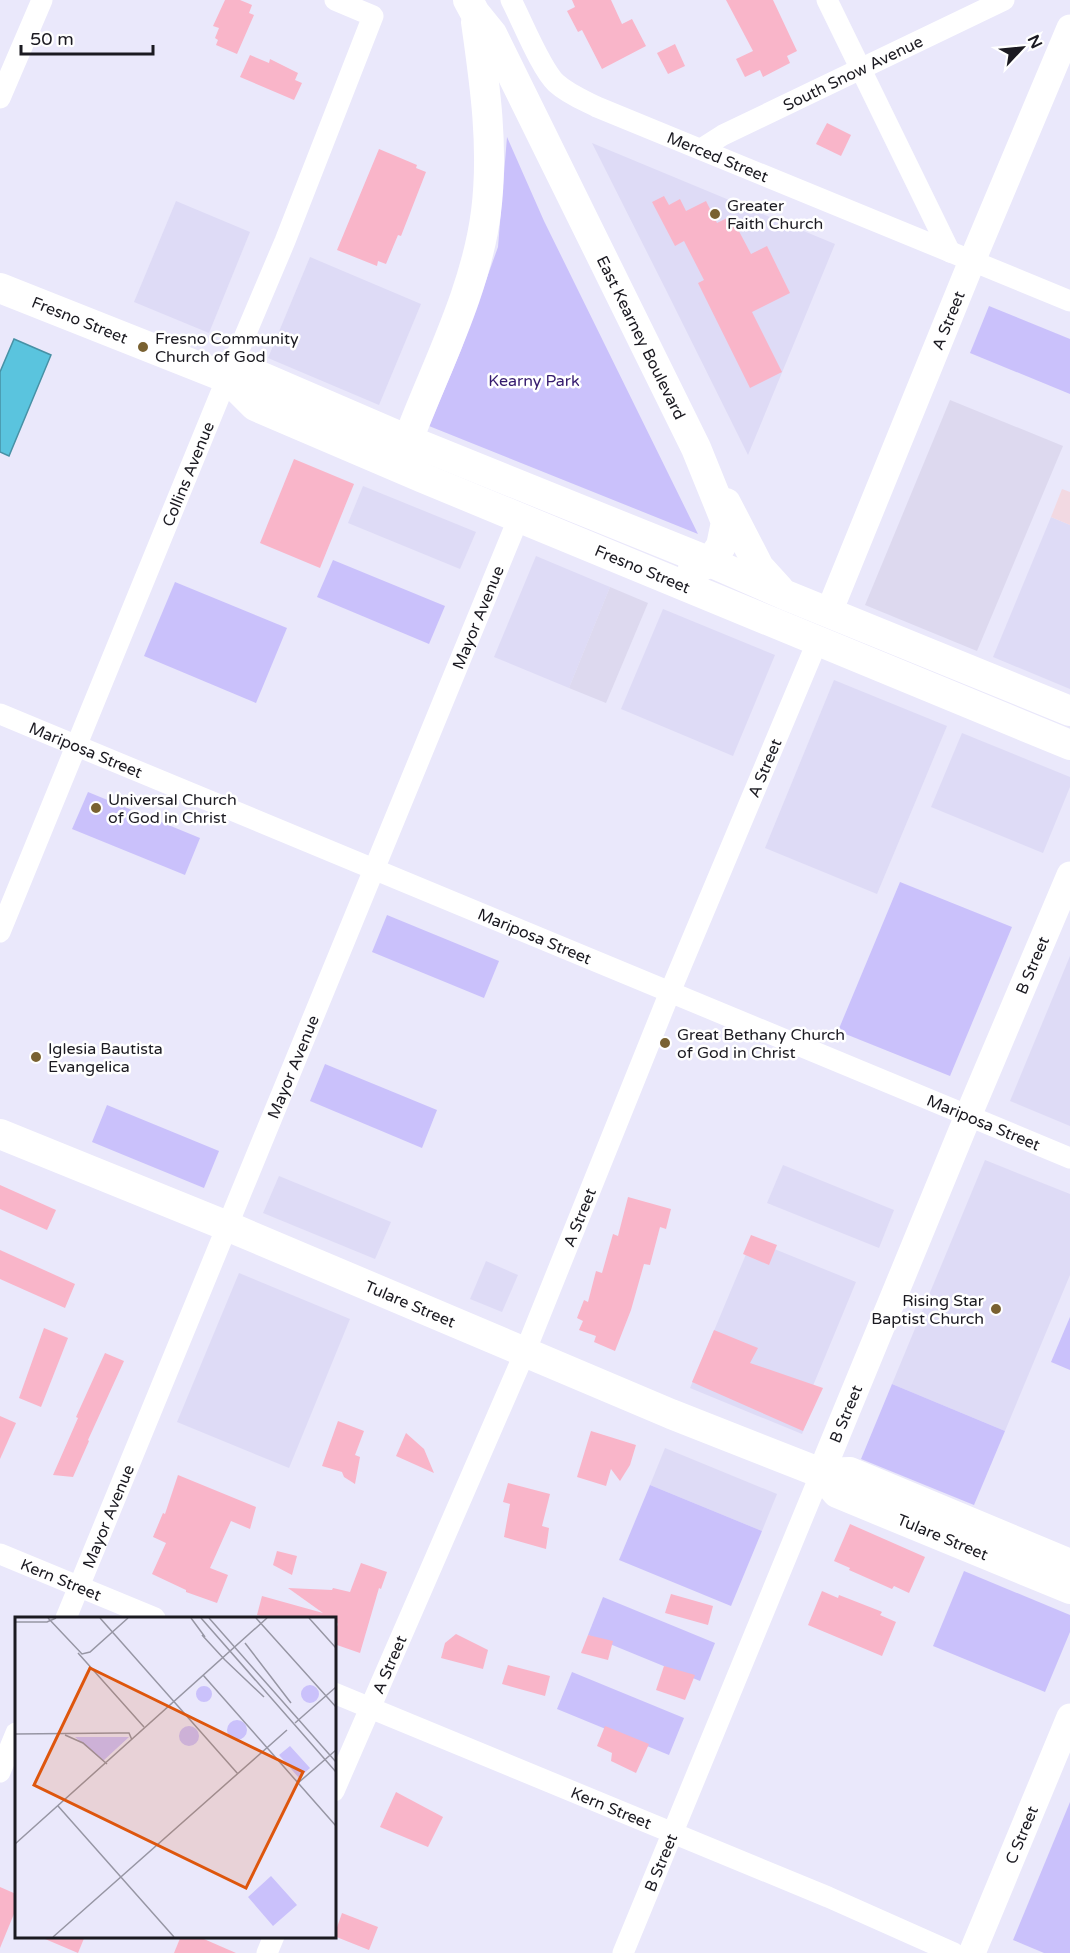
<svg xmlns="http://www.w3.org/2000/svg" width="1070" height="1953" viewBox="0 0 1070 1953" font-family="'Varela Round',sans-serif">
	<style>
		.built { fill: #dedbf6 }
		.industrial { fill: #f2d9e2 }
		.education { fill: #ddd9ef }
		.green { fill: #cac1fb }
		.water { fill: #5ac4de; stroke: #4791a5; stroke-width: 1.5 }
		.building { fill: #f9b5c9 }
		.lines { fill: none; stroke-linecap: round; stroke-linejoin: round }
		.minor { stroke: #fff; stroke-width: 21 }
		.tertiary { stroke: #fff; stroke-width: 27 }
		.secondary { stroke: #fff; stroke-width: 30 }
		.poi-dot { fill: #796131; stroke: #fff; stroke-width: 2 }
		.labels { text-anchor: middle; stroke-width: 5; stroke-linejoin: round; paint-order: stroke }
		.street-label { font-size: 16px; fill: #1b1a21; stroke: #fff }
		.poi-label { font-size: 16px; fill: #1b1a21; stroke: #fff; text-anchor: start }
		.park-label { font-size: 16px; fill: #351b6e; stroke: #fff }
		.inset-road { fill: none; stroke: #9796a4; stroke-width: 1.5 }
		.view { fill: #de560d; fill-opacity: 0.15; stroke: #de560d; stroke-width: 3 }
		.inset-edge { fill: none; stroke: #1b1a21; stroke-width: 3 }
	</style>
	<rect width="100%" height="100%" fill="#eae8fb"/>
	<!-- built -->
	<g class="built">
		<polygon points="592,143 835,244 748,455 665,288"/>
		<polygon points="176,201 250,232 209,333 134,302"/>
		<polygon points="310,257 421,304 379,405 268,358"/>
		<polygon points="363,486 476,532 460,569 348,523"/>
		<polygon points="1051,517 1070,525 1070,689 993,657"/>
		<polygon points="536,556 610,587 569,688 494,657"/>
		<polygon points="663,609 775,655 733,756 621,709"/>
		<polygon points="834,680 947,726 877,894 765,848"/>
		<polygon points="962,733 1070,777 1070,787 1043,853 931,807"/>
		<polygon points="1070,956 1070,1126 1010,1101"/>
		<polygon points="985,1160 1070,1194 1070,1275 1005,1431 892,1384"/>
		<polygon points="783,1165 894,1210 879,1248 767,1203"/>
		<polygon points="279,1176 391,1222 375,1259 263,1213"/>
		<polygon points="752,1240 856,1282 810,1393 817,1397 802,1434 690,1388"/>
		<polygon points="486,1261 518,1275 502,1312 470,1299"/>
		<polygon points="239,1273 350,1319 289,1468 177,1422"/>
		<polygon points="665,1448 777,1494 762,1531 650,1485"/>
	</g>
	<!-- industrial -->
	<polygon class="industrial" points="1062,489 1070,492 1070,525 1051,517"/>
	<!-- education -->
	<g class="education">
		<polygon points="950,400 1063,446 977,651 865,605"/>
		<polygon points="610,587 648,603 606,703 569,688"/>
	</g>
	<!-- green -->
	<g class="green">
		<polygon points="507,137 544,221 698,534 429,426 461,350 498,247"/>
		<polygon points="989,306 1070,339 1070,394 970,353"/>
		<polygon points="333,560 445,606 429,644 317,597"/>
		<polygon points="175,582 287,628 256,703 144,656"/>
		<polygon points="88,792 200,838 185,875 72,829"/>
		<polygon points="900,882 1012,927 950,1076 838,1031"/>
		<polygon points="387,915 499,961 484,998 372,952"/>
		<polygon points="325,1064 437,1110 422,1148 310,1101"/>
		<polygon points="107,1105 219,1151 204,1188 92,1142"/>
		<polygon points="1070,1317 1070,1370 1051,1362"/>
		<polygon points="892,1384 1005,1431 974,1505 861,1459"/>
		<polygon points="650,1485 762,1531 731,1606 619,1560"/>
		<polygon points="964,1571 1070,1615 1070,1632 1045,1692 933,1646"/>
		<polygon points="603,1597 715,1643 700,1681 588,1635"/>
		<polygon points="572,1672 684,1718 669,1755 557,1709"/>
		<polygon points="1070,1802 1070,1953 1044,1953 1013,1940"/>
	</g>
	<!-- water -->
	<polygon class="water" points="14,339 51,355 9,456 0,452 0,372"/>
	<!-- building -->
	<g class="building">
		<polygon points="225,0 240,0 252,5 249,13 254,15 237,54 216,45 218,40 215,38 219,28 213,26"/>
		<polygon points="572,0 611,0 622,24 632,19 646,46 602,69 582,30 578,32 567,11 575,7"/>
		<polygon points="726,0 773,0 797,51 787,56 790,63 763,77 760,70 745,77 736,59 753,51"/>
		<polygon points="675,44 685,66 668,74 657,53"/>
		<polygon points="250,55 269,63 270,59 298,73 295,80 302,83 294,100 240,77"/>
		<polygon points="827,123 851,135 841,156 816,144"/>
		<polygon points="379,149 417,165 416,168 426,172 401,236 398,235 386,264 378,261 377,266 337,250"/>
		<polygon points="664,196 669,205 680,199 686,211 706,201 717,223 731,216 751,254 767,246 790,293 752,312 782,372 750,388 698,283 704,280 684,241 675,246 652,202"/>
		<polygon points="294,459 354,484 320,568 260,543"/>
		<polygon points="0,1185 56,1210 47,1230 0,1209"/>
		<polygon points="628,1197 671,1209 666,1229 660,1227 650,1265 644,1264 631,1310 615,1351 594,1342 596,1336 579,1330 583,1321 577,1318 584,1300 588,1302 596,1271 602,1273 613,1234 618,1236"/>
		<polygon points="751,1235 777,1245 769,1265 743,1254"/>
		<polygon points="0,1250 75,1284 65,1308 0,1279"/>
		<polygon points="44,1328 68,1338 41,1407 19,1398"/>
		<polygon points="714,1330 758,1348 750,1363 823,1388 803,1431 692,1382"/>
		<polygon points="105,1353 124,1361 88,1440 89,1441 73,1477 53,1475 78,1418 76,1417"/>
		<polygon points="0,1416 16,1423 0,1459"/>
		<polygon points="338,1421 364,1431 355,1455 360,1457 355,1484 344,1477 342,1472 322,1466"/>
		<polygon points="591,1431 636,1445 630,1465 620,1481 611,1469 606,1486 577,1477"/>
		<polygon points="406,1433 424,1449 434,1473 396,1456"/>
		<polygon points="178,1475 256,1507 250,1529 231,1521 210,1568 228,1575 217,1603 186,1592 186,1590 152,1574 166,1543 153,1537 163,1513 165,1514"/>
		<polygon points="508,1483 550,1494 542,1526 549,1528 546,1549 504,1537 510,1504 503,1502"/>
		<polygon points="850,1524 925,1557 909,1593 894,1586 892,1589 849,1570 850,1568 834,1561"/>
		<polygon points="277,1551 297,1556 292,1575 273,1565"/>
		<polygon points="361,1563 387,1572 381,1589 379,1588 360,1653 334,1644 334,1635 338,1624 334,1618 328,1616 327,1618 268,1618 257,1615 262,1596 323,1613 288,1588 332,1590 333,1588 350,1592"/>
		<polygon points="822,1591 838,1598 839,1595 880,1611 882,1612 880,1615 896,1622 882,1656 808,1625"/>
		<polygon points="671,1594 713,1606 708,1625 665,1613"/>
		<polygon points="456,1634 488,1650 483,1669 441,1658 445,1643"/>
		<polygon points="588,1635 613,1641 608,1660 581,1653"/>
		<polygon points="508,1665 550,1676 545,1696 502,1684"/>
		<polygon points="664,1666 695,1675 685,1700 656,1690"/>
		<polygon points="605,1726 649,1744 636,1773 611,1761 612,1753 597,1746"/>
		<polygon points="396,1792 443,1817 428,1847 380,1827"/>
		<polygon points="0,1887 16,1894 16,1909 0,1948"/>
		<polygon points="342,1913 378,1927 369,1950 334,1936"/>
		<polygon points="38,1936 85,1936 78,1953"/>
		<polygon points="181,1936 197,1936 236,1953 174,1953"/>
	</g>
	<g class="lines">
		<!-- minor -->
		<g class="minor">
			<path id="s1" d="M511,0C522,21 541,69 556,83C568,94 583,100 597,107L1070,301"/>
			<polyline points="827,0 950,252"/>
			<polyline points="0,98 42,0"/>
			<path id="s2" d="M701,149L723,135L1004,0"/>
			<path id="s3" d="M0,714L1070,1158"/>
			<path id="s4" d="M0,932L227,378L285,241L373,16L335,0"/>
			<path id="s5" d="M0,1554L155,1618"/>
			<path id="s6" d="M66,1618L519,517"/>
			<path id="s7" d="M334,1693L828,1897L954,1953"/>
			<polyline points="0,1772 16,1733"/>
			<path id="s8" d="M334,1791L525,1352L670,992L818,640"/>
			<polyline points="267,1953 274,1936"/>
			<path id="s9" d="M623,1953L821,1473"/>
		</g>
		<!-- tertiary -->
		<g class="tertiary">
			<path id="s10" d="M829,612L972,261L1070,28"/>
			<path id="s11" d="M821,1473L968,1116L1070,875"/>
			<path id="s12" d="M972,1953L1070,1717"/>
		</g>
		<!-- secondary -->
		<g class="secondary">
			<path id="s13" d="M468,0L475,13L492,34L696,448L726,522L721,546L710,562L698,568H693"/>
			<path id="s14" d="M0,288L227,378L262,377L408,440L710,562L783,594L1070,711"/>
			<path id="s15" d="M227,378L255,406L423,478L1070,745"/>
			<path d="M413,460L408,440C436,366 476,291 486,212C494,148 485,85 476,22"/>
			<polyline points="726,503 759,567 779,589"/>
			<path id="s16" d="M0,1134L227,1226L671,1414L821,1473L850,1472L1070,1564"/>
			<path id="s17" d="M821,1473L837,1493L1070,1589"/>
		</g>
	</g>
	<!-- markers -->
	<g class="poi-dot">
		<circle cx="715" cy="214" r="6"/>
		<circle cx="143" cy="347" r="6"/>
		<circle cx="96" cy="808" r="6"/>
		<circle cx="665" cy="1043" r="6"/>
		<circle cx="36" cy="1057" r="6"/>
		<circle cx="996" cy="1309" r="6"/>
	</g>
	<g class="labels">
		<!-- street labels -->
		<g class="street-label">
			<text dy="6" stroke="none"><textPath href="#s2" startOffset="170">South Snow Avenue</textPath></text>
			<text dy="6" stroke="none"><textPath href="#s1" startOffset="273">Merced Street</textPath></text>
			<text dy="6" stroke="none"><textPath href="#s10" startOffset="315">A Street</textPath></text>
			<text dy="6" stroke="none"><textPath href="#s14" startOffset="86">Fresno Street</textPath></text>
			<text dy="6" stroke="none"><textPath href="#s13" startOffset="380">East Kearney Boulevard</textPath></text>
			<text dy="6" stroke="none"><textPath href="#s4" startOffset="495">Collins Avenue</textPath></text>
			<text dy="6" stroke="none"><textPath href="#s15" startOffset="460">Fresno Street</textPath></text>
			<text dy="6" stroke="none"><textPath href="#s6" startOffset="1082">Mayor Avenue</textPath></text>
			<text dy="6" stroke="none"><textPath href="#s3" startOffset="93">Mariposa Street</textPath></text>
			<text dy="6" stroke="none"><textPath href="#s8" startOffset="1110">A Street</textPath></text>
			<text dy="6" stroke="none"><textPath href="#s3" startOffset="579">Mariposa Street</textPath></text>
			<text dy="6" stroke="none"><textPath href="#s11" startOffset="550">B Street</textPath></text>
			<text dy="6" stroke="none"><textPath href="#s6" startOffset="596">Mayor Avenue</textPath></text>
			<text dy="6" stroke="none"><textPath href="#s3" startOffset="1065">Mariposa Street</textPath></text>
			<text dy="6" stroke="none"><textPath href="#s8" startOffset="624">A Street</textPath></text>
			<text dy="6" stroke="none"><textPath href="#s16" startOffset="444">Tulare Street</textPath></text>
			<text dy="6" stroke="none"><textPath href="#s11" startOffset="64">B Street</textPath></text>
			<text dy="6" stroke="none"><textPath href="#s6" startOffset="110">Mayor Avenue</textPath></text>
			<text dy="6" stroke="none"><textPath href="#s17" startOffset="140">Tulare Street</textPath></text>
			<text dy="6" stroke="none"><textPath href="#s5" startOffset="66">Kern Street</textPath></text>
			<text dy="6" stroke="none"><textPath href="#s8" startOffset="138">A Street</textPath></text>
			<text dy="6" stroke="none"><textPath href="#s7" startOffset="300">Kern Street</textPath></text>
			<text dy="6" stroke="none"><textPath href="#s12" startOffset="128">C Street</textPath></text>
			<text dy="6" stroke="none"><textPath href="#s9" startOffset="98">B Street</textPath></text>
		</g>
		<!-- poi labels -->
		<g class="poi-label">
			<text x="727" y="211">Greater<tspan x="727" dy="18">Faith Church</tspan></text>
			<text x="155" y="344">Fresno Community<tspan x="155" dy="18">Church of God</tspan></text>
			<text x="108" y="805">Universal Church<tspan x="108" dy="18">of God in Christ</tspan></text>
			<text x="677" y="1040">Great Bethany Church<tspan x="677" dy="18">of God in Christ</tspan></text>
			<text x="48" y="1054">Iglesia Bautista<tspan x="48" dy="18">Evangelica</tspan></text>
			<text x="984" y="1306" text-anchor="end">Rising Star<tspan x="984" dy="18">Baptist Church</tspan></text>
		</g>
		<!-- park labels -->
		<g class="park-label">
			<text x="534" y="386">Kearny Park</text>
		</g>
	</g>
	<!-- overview -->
	<g transform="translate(15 1617)">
		<rect width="321" height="321" fill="#eae8fb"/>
		<path d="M286 77a9 9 0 1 1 18 0a9 9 0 1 1-18 0ZM181 77a8 8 0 1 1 16 0a8 8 0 1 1-16 0ZM212 113a10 10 0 1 1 20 0a10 10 0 1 1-20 0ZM164 119a10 10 0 1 1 20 0a10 10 0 1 1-20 0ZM60,120H114L88,144ZM275,129L295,151L284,161L264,138ZM256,259L282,288L258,309L233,280Z" fill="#cac1fb"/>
		<path class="inset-road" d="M33,1L67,37L75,35L113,1M85,1L223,157M176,1L190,20M186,1L321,155M194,1L321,145M241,1L321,90M294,1L321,31M0,5H32L41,1M187,18L210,43M230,26L276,86M63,36L129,110M210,43L249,80M188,58L321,209M280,106L321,70M0,117L104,116H114L117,123M50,118L68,126L92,147M283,166L321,133M43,189L159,320M0,227L252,1M38,320L272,113"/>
		<path class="view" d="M75,51L288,155L231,271L19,168Z"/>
		<rect width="321" height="321" class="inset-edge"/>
	</g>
	<!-- north arrow -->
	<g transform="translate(1022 48) rotate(64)" stroke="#ffffff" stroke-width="4.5" paint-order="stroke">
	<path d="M0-4.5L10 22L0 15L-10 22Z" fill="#1b1a21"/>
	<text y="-9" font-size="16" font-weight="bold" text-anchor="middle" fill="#1b1a21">N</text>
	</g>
	<!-- scale -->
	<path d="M21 45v9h132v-9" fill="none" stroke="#1b1a21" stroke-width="3"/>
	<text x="30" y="45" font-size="18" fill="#1b1a21" stroke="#ffffff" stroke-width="4.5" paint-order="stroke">50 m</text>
</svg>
